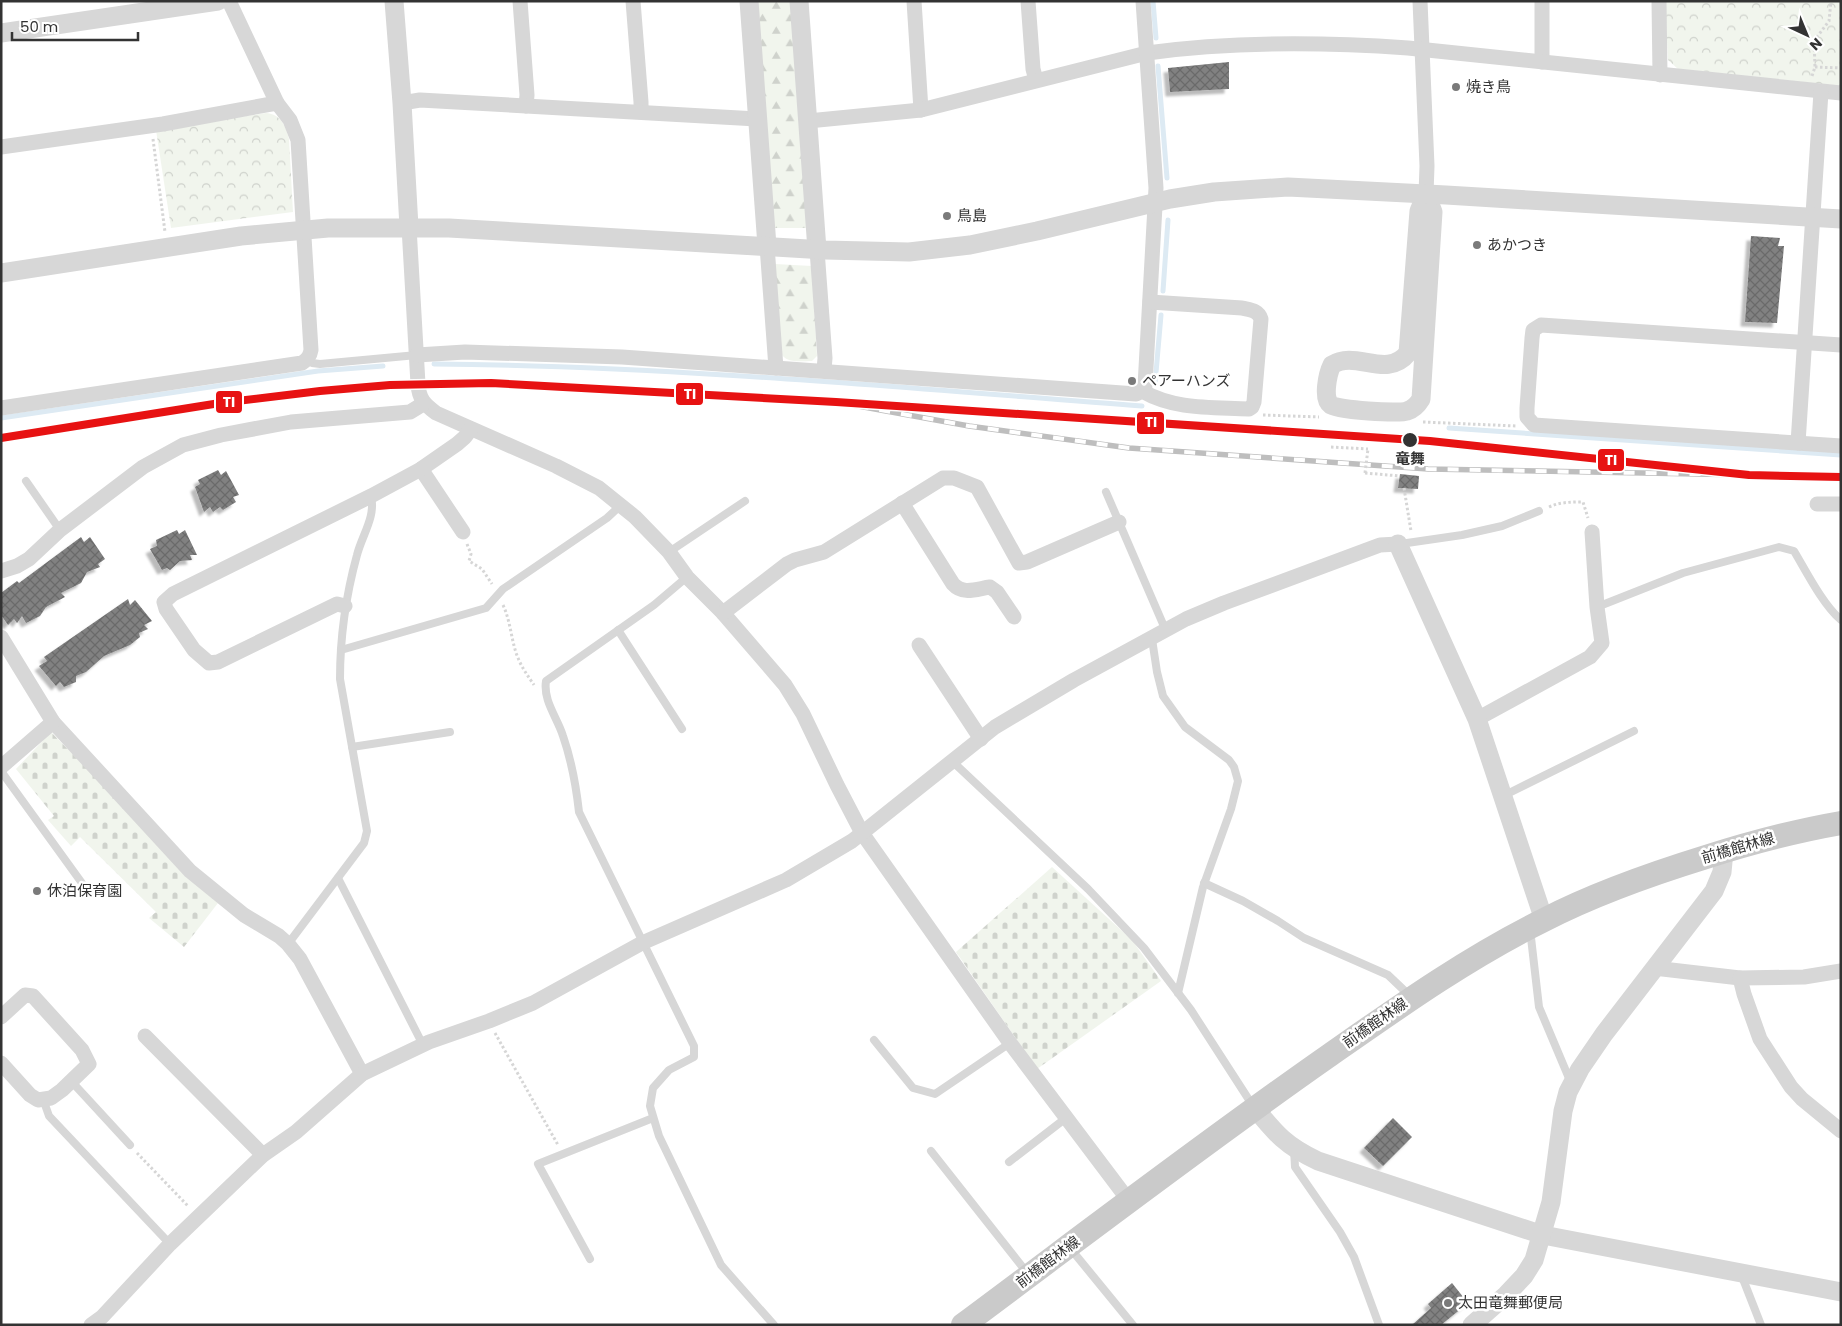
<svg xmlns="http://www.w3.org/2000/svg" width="1842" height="1326" viewBox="0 0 1842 1326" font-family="Poppins,'Noto Sans JP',sans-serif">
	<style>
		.forest { fill: url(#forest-firs) }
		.cemetery { fill: url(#cemetery-stones) }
		.park { fill: url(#park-crowns) }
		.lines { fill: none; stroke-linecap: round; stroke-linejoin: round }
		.stream { stroke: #ddeaf3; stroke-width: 5 }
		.building { fill: url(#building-cross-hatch); filter: url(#shadow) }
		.path { stroke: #d6d6d6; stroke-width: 3; stroke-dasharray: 2.5 2.5; stroke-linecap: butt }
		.service { stroke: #d7d7d7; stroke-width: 8 }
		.minor { stroke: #d7d7d7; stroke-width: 15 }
		.tertiary { stroke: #d7d7d7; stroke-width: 19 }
		.primary { stroke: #cacaca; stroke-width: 24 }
		.rail-casing { stroke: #bebebe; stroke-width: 5.5 }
		.rail { stroke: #fff; stroke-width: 4; stroke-dasharray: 11; stroke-linecap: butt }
		.path-bridge { stroke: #d6d6d6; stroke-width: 3; stroke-dasharray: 2.5 2.5; stroke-linecap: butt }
		.rail-1-casing { stroke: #fff; stroke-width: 11 }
		.rail-1 { stroke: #e71212; stroke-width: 8 }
		.poi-dot { fill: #7a7a7a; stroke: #fff; stroke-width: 2 }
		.stop-dot { fill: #333; stroke: #fff; stroke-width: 2 }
		.labels { text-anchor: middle; stroke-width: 5; stroke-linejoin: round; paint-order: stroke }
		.poi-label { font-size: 15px; fill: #333; stroke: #fff; text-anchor: start }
		.stop-label { font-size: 15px; font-weight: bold; fill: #333; stroke: #fff }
		.street-label { font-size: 15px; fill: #333; stroke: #fff }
		.line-badge { stroke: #fff; stroke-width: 2 }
		.badge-label { font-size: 14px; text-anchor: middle; font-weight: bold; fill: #fff }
	</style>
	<defs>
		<pattern id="forest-firs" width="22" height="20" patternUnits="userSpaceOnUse" patternTransform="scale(1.25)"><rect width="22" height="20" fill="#f1f5ed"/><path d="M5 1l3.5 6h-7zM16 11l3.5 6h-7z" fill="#cfd2cc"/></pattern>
		<pattern id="cemetery-stones" width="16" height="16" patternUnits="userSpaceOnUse" patternTransform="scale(1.25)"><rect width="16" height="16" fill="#f1f5ed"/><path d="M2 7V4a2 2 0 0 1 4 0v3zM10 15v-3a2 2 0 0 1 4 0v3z" fill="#cfd2cc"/></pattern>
		<pattern id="park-crowns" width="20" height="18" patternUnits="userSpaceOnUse" patternTransform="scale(1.25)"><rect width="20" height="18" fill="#f1f5ed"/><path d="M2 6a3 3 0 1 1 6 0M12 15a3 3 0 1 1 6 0" fill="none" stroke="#cfd2cc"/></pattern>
		<pattern id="building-cross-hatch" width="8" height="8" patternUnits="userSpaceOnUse" patternTransform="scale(1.25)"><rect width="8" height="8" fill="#818181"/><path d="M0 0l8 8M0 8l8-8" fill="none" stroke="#6a6a6a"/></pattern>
		<filter id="shadow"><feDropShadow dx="-4.5" dy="4.5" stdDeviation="1" flood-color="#0004"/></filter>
	</defs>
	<rect width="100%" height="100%" fill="#fff"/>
	<!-- forest -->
	<g class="forest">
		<polygon points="755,1 792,1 810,228 772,228"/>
		<path d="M775,264L812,266L817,356L812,361C801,361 786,364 781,353Z"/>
	</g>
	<!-- cemetery -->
	<g class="cemetery">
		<polygon points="51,732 218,903 184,947 149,918 156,912 80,837 71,846 48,820 54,816 16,769"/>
		<polygon points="1052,867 1132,940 1161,981 1037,1069 956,952"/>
	</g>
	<!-- park -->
	<g class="park">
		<polygon points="1665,1 1841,1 1841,86 1678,69 1668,60"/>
		<path d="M266,113C281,114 286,127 289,139L293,212L171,228L156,130Z"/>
	</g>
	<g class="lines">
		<!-- stream -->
		<g class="stream">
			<polyline points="1153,1 1156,38"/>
			<polyline points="1158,66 1167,178"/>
			<polyline points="1163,291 1168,220"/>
			<path d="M434,364C670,366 906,388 1142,406"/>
			<polyline points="1155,384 1161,315"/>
			<polyline points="1,418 318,371 383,366"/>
			<polyline points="1449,428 1841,455"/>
		</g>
	</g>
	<!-- building -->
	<g class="building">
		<polygon points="1229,62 1229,89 1170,92 1168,68"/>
		<polygon points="1751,236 1780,238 1778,246 1784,246 1777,323 1745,322"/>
		<polygon points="218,470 221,475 226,471 239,495 233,497 236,502 223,510 220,507 213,512 210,507 204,512 195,487 200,484 198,480"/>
		<polygon points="1400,474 1419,476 1418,489 1398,488"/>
		<polygon points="177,530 179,534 185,530 197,555 190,555 192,560 180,561 170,570 167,568 162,570 150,549 157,546 156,540"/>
		<polygon points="81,537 84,542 90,537 105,559 98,564 100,567 87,572 81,583 61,593 65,597 46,607 40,616 26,623 22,616 17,623 14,619 8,625 1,615 1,593 17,581 19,583"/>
		<polygon points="128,599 130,605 135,600 152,621 144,625 148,629 139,633 140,637 130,645 104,656 86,672 76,676 76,682 64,687 60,682 56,686 39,666 47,661 44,657"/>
		<polygon points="1393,1118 1412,1137 1383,1166 1364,1148"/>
		<polygon points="1452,1283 1468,1303 1441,1325 1412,1325 1431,1308 1428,1304"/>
	</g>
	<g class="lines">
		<!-- path -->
		<g class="path">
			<polyline points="1815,67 1841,68"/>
			<polyline points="1812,76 1815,67 1814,41 1829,21 1831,1"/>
			<polyline points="153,139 165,232"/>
			<polyline points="1263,415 1319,417"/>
			<polyline points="1423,422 1516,426"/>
			<polyline points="1331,447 1368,449"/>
			<polyline points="1365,473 1400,476"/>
			<polyline points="1404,488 1411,531"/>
			<path d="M1549,507C1560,502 1571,502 1583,502L1588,518"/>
			<polyline points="467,544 471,554 469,561 482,569 492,584"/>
			<path d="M503,605C511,622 511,641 518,658C522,668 528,676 534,685"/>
			<polyline points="495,1033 558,1145"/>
			<polyline points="137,1153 188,1206"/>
		</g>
		<!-- service -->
		<g class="service">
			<polyline points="307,359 312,363 320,364 417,355"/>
			<polyline points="26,481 60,530"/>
			<polyline points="1106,492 1166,631"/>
			<polyline points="1400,544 1462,535 1502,526 1539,511"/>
			<polyline points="669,552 745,501"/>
			<path d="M687,577L654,605L546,681C543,701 557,717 563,736C572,762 576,785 579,812L694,1046V1057L669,1070L653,1088L650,1106L659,1136L721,1265L774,1325"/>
			<path d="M1597,607L1683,573L1779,547L1794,551C1806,571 1823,605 1841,620"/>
			<polyline points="618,630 682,729"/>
			<polyline points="1152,639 1157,672 1163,696 1185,727 1229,760 1234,767 1238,781 1231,809 1203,887 1178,993"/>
			<polyline points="341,650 486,608 503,589 607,518 621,505"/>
			<polyline points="352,747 450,732"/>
			<polyline points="952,761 1088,889 1144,948 1191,1010 1253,1106"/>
			<polyline points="1,771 87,890"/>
			<polyline points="1503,796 1634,731"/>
			<polyline points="338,878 423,1045"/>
			<polyline points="1204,883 1243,901 1278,921 1304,938 1388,975 1409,995"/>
			<polyline points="1530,929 1539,1007 1571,1083"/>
			<path d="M288,944L364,843L367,831L340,679C340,637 346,595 357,555C362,535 376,517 371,496"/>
			<polyline points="874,1040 913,1088 935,1094 1010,1043"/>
			<polyline points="72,1082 130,1145"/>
			<polyline points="43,1099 49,1116 170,1244"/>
			<polyline points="1294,1149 1295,1167 1340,1232 1354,1257 1379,1325"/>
			<polyline points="931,1151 1028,1274"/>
			<polyline points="1009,1162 1066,1118"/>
			<polyline points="1070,1248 1133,1325"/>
			<polyline points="590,1259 538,1164 653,1118"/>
			<polyline points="1741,1274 1761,1325"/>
		</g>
		<!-- minor -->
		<g class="minor">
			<polyline points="520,1 527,95 526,106"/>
			<polyline points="633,1 641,102 641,112"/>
			<polyline points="914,1 921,110"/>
			<polyline points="1028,1 1033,69 1036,80"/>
			<polyline points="1420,1 1427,166 1426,194"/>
			<polyline points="1659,1 1660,75"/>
			<polyline points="1542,62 1542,1"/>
			<polyline points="402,103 420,100 757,119"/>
			<path d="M808,121L921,110L1147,53C1234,41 1321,42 1408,48L1841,93"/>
			<polyline points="1,147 163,124 277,103"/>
			<path d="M409,227L418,384C419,399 424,404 436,413L556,466L599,488L635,517L669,552L687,577L723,613L785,685L803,714L837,785L862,833L1010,1043L1129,1201"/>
			<polyline points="767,246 776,368"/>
			<polyline points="817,250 825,358 824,370"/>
			<polyline points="1841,345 1541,325 1533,330 1532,338 1527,408 1527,417 1534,425 1841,446"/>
			<polyline points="417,355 465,352 622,357 1136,394 1142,391 1145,386 1156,188 1143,1"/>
			<path d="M1142,391C1175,410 1212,407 1249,409L1252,407L1254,402L1261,319C1258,310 1250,310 1242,308L1150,302"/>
			<path d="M1,408L302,363C308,359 310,356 311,350L298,140L290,120L277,103L229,1"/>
			<polyline points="1798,443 1821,92"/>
			<polyline points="421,469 463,532"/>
			<path d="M902,503L953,584C963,595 976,589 990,587L997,592L1014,617"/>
			<polyline points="1817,504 1841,504"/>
			<polyline points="1,571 17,566 29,559 60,530 143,467 183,445 221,435 291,422 410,412 423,404"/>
			<polyline points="345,606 337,604 218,662 209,663 194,650 166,609 164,602 173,594 371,496 421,469 457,444 465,437 471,429"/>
			<polyline points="723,613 787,564 795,560 824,552 943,478 954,478 977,487 1019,563 1027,562 1119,522"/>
			<polyline points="1,637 53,722 190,871 244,915 279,936 288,944 300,959 362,1074"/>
			<polyline points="919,645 981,739"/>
			<polyline points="1477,719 1590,657 1602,643 1597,607 1592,532"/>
			<polyline points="1,767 53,722"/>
			<polyline points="1654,968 1740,978 1804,977 1841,971"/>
			<polyline points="1740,978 1744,994 1760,1039 1791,1087 1802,1099 1841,1131"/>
			<polyline points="1,1017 25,995 33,996 82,1050 89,1064 62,1090 51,1098 38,1100 30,1095 1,1063"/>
			<polyline points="145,1036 263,1155"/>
			<polyline points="91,1325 102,1317 170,1244 263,1155 296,1132 362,1074 429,1042 489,1021 533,1003 642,943 786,880 852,841 995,727 1074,680 1186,619 1224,603 1380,545 1398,544"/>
		</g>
		<!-- tertiary -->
		<g class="tertiary">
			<polyline points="394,1 402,103 409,227"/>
			<polyline points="749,1 767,246"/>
			<polyline points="799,1 817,250"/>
			<polyline points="1,33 218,1"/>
			<path d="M1426,194L1433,212L1421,399C1418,404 1414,409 1407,411C1400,414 1336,410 1331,405C1322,399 1328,373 1332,365C1356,349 1386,380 1408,353L1419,211Z"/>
			<polyline points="1,273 241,236 328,228 449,228 825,250 909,252 970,245 1037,231 1170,199 1214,192 1288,187 1446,195 1841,219"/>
			<polyline points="1398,544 1477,719 1544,920"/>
			<path d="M1254,1107C1276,1134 1286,1146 1318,1161L1543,1235L1841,1292"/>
			<polyline points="1472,1325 1506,1295 1524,1276 1534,1260 1551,1202 1563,1111 1568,1092 1580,1069 1604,1034 1714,891 1722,872 1724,851"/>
		</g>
		<!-- primary -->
		<path class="primary" d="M963,1325C1084,1235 1204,1143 1327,1057C1397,1008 1467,958 1544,920C1596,893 1651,874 1706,857C1750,843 1795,831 1841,823"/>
		<!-- rail casing -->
		<g class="rail-casing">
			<polyline id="rail" points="836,402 969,426 1129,448 1428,469 1749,475"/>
		</g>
		<!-- rail -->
		<use href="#rail" class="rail"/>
		<!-- path-bridge -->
		<polyline class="path-bridge" points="1365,473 1368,449"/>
		<!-- rail-1 casing -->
		<g class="rail-1-casing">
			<polyline id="rail-1" points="1,438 220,403 320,391 390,385 491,383 836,402 1430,441 1749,475 1841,477"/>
		</g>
		<!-- rail-1 -->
		<use href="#rail-1" class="rail-1"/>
	</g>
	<!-- markers -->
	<g class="poi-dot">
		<circle cx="1456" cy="87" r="5"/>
		<circle cx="947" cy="216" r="5"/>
		<circle cx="1477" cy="245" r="5"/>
		<circle cx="1132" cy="381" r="5"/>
		<circle cx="37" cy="891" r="5"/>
		<circle cx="1448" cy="1303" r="5"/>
	</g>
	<circle class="stop-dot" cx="1410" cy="440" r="8"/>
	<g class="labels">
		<!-- poi labels -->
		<g class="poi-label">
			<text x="1466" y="92">焼き鳥</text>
			<text x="957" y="221">鳥島</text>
			<text x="1487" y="250">あかつき</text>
			<text x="1142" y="386">ペアーハンズ</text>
			<text x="47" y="896">休泊保育園</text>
			<text x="1458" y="1308">太田竜舞郵便局</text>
		</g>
		<!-- stop labels -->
		<g class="stop-label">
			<text x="1410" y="464">竜舞</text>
		</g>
		<!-- street labels -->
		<g class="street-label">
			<text transform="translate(1738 848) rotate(-16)" y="5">前橋館林線</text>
			<text transform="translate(1375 1023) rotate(-35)" y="5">前橋館林線</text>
			<text transform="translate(1048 1262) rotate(-37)" y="5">前橋館林線</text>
		</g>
	</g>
	<g class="line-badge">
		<rect x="675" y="382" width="29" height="24" rx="5" fill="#e71212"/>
		<rect x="215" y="390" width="28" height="24" rx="5" fill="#e71212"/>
		<rect x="1136" y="411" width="29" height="24" rx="5" fill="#e71212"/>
		<rect x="1597" y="448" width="28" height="24" rx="5" fill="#e71212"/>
	</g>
	<g class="badge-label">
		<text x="690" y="399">TI</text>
		<text x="229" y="407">TI</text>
		<text x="1151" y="427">TI</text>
		<text x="1611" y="465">TI</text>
	</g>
	<!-- border -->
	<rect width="1842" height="1326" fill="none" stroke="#333333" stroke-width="5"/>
	<!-- north arrow -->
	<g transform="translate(1807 35) rotate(136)" stroke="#ffffff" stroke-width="4" paint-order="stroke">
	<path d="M0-4L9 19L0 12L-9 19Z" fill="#333333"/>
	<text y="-8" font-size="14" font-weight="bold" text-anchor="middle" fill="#333333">N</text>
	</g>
	<!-- scale -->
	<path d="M12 32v8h126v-8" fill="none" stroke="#333333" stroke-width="2.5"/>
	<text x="20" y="32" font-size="15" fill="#333333" stroke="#ffffff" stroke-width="4" paint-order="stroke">50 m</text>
</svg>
